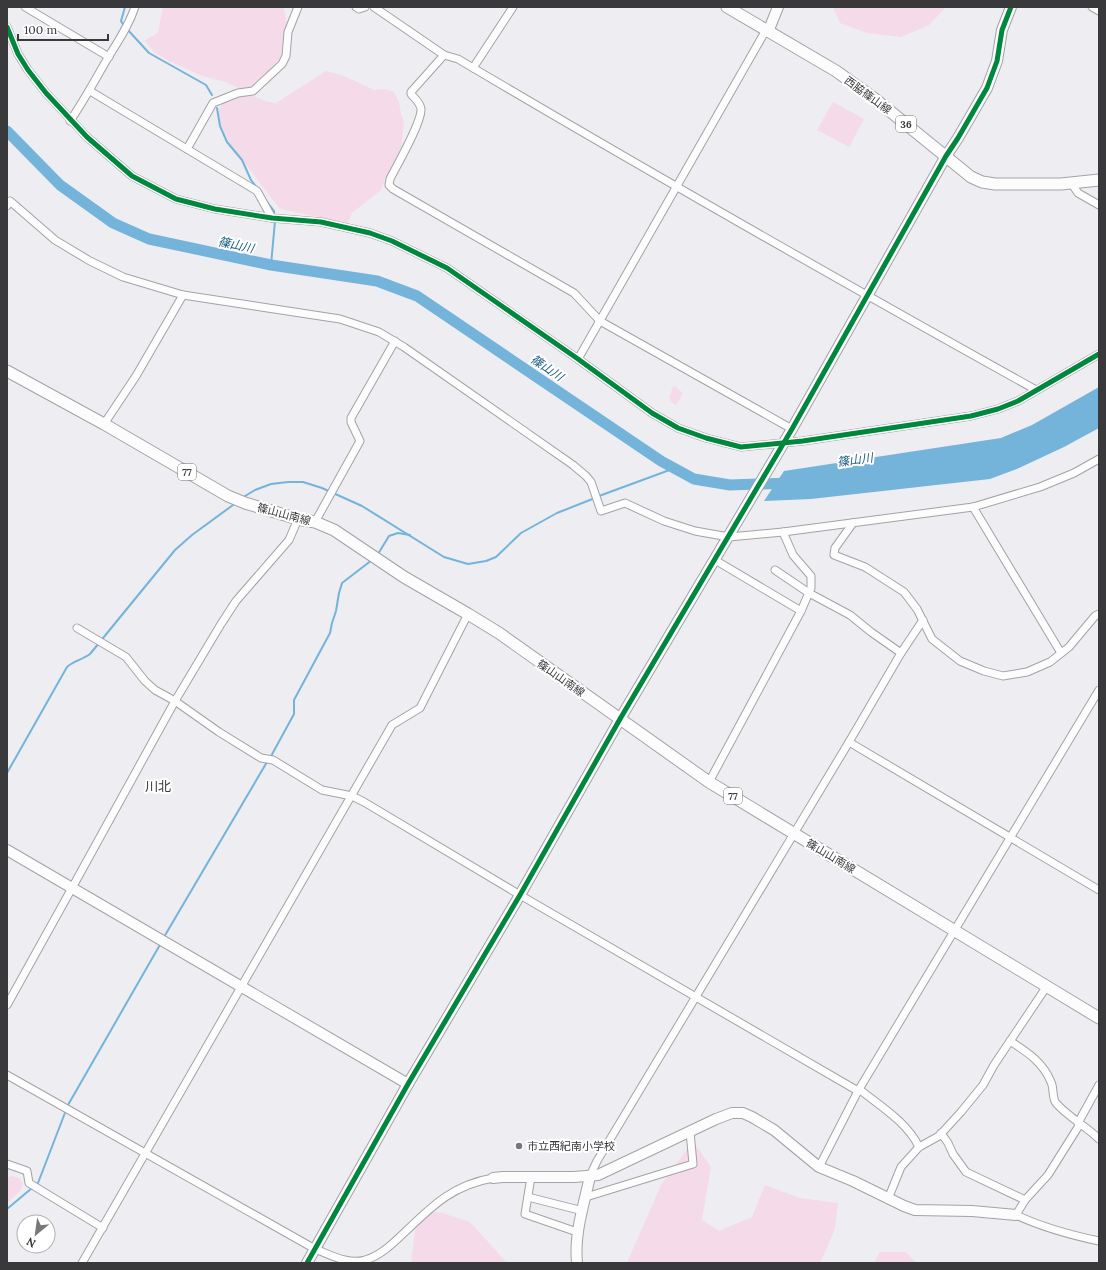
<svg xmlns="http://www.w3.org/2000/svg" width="1106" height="1270" viewBox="0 0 1106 1270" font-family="Lora,'Noto Sans JP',serif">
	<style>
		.green { fill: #f5daea }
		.water { fill: #74b4da }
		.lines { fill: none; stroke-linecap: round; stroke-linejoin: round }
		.stream { stroke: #74b4da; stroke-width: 2 }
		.river { stroke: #74b4da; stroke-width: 11 }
		.street-casing { stroke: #a3a3a6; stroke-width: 9 }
		.secondary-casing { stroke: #a3a3a6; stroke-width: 12 }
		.primary-casing { stroke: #a3a3a6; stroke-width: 13 }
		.street { stroke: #fcfcfd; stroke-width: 7 }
		.secondary { stroke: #fcfcfd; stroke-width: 10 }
		.primary { stroke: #fcfcfd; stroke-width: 11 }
		.cycleway-casing { stroke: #fff; stroke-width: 8 }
		.cycleway { stroke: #00873e; stroke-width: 5 }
		.poi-dot { fill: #78787b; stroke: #fff; stroke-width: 1.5 }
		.labels { text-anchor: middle; stroke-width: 4; stroke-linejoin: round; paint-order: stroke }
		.shield { fill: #fff; stroke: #747476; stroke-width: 1 }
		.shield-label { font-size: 10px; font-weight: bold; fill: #39393b }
		.street-label { font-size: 11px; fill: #39393b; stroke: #fff }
		.poi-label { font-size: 11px; fill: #39393b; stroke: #fff; text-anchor: start }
		.water-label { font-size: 12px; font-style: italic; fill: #1a5d81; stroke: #fff }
		.quarter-label { font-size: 13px; fill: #39393b; stroke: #fff }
	</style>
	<rect width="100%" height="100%" fill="#eeedf2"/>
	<!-- green -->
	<g class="green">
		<path d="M163,7H283L285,12L287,25L282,44L281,57L262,78L248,88L241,89L226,82L202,76L169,61L155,53L145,41C149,36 154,37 158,32Z"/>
		<polygon points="833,7 946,7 929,25 901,37 867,33 840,23"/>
		<polygon points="326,71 342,75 374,90 386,89 394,92 399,102 401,114 404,122 401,151 385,179 381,190 352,213 348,223 280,209 230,144 220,123 219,109 226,99 252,95 268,102 276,103"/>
		<polygon points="833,102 864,119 849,147 817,130"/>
		<polygon points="674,386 683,393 676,405 671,402 669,397 673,387"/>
		<polygon points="693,1141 711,1167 702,1220 719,1231 752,1217 765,1185 800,1198 838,1203 835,1229 820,1263 627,1263 661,1185"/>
		<polygon points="12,1176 19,1178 23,1184 20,1191 7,1203 7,1178"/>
		<polygon points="439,1212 470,1222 507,1263 411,1263 417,1215"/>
		<polygon points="880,1252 906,1252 916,1263 874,1263"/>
	</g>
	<!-- water -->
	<polygon class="water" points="1099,387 1099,428 1064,447 1019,468 990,479 811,499 764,501 784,471 1001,438 1032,425"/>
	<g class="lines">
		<!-- stream -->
		<g class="stream">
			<polyline points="124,26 121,21 125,7"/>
			<polyline points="127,29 149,53 206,85 212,95"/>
			<polyline points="217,108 220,126 227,142 242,160 251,180 257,188"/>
			<polyline points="264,198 274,211 274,216"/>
			<polyline points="271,265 275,221"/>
			<polyline points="245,496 255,490 271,484 288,482 303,482 322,488 362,506 444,557 468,564 486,561 496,557 521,533 557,513 595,498"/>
			<polyline points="599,496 675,468"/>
			<polyline points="378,554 389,536 398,533 410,535"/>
			<polyline points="270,758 294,714 294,700 330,633 332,623 336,611 339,593 342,583 372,560"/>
			<path d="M7,773L67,667C73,661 82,660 90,654L175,550L192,535L233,505"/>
			<polyline points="164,937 267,762"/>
			<polyline points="35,1185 38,1183 68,1105 161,943"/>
			<polyline points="7,1209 32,1188"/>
		</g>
		<!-- river -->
		<polyline class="river" points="7,131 60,185 113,223 149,239 271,265 377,281 417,296 661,461 694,479 730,485 790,483"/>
		<!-- street casing -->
		<g class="street-casing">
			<g id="street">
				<polyline points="25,7 109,57"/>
				<polyline points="356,7 359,9 365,7"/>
				<path d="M374,7L444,55L458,59C649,172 842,282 1036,390"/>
				<polyline points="1092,7 1099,11"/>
				<polyline points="7,27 18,54 28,70 46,93 87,137 132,176 176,199 215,209 272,218 321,222 370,233 392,241 447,268 578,359 652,413 678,428 706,438 741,447 803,441 971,416 998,409 1018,401 1099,354"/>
				<path d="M444,55L411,92V94C415,99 420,102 421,109C422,122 397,165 390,179L389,185L393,189L574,293L600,321L792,429"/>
				<polyline points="473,68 513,7"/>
				<polyline points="90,91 257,191 272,218"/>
				<path d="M70,121C85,99 96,78 109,56C119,40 129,25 135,7"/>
				<polyline points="187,149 213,103 238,93 253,91 282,64 286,56 288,32 298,7"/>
				<polyline points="1072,184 1078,193 1099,205"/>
				<polyline points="7,206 10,201 55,240 90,261 123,277 183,295 340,319 379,332 404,347 573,465 586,476 591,482 601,511 625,503 664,521 695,531 729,537 783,532 973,507 1040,487 1074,473 1099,459"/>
				<polyline points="578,359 766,30"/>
				<polyline points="104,424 136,376 183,295"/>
				<polyline points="973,507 1061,653"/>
				<polyline points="315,522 360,441 351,422 351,418 395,341"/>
				<polyline points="853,523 835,548 834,555 865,567 904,592 917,609 932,639 960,661 984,671 1003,676 1027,672 1050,662 1069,647 1095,616 1099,614"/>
				<polyline points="715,560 801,611"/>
				<polyline points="775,570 809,593 850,615 871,632 901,653"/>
				<polyline points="77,628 126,657 145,681 155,690 175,701 219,732 261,758 273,760 322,790 352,796 364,802 520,895 858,1091"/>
				<polyline points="849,742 1099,890"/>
				<polyline points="709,782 801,611 811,588 811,576 793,555 783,532"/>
				<polyline points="7,1005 72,888 175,701 221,624 236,601 289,540 298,519"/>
				<path d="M1010,1041C1027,1052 1043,1062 1051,1082C1054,1088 1052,1098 1056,1103C1068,1117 1086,1126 1099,1139"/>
				<path d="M7,1075L315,1249C331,1255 348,1265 365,1260C381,1256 394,1242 405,1232C433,1205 453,1185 493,1178"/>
				<path d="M859,1089C880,1106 907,1122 919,1147"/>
				<polyline points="1078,1123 1099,1085"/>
				<path d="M1080,1124L1048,1175L1025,1200L1016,1215C1042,1227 1070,1235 1099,1241"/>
				<polyline points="941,1133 948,1143 953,1154 966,1172 1025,1200"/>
				<polyline points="7,1164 27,1171 29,1183 103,1228"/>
				<polyline points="819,1167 858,1091 1099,690"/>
				<polyline points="590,1176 597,1161 849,742 901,653 923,620"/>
				<polyline points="531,1177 525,1214 577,1232"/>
				<polyline points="528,1197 583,1211"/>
				<polyline points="586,1197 693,1164 690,1132"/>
				<polyline points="888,1199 901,1167 919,1147 939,1136 961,1112 983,1085 994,1065 1047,986"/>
				<polyline points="82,1263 392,725 420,708 468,614"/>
			</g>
		</g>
		<!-- secondary casing -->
		<g class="secondary-casing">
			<g id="secondary">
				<polyline points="768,32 778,7"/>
				<polyline points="7,850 408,1084"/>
				<polyline points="493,1178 503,1177 574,1177 598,1175 716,1119 732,1113 743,1113 752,1117 774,1130 819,1167 853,1181 904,1206 915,1210 972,1211 1016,1215"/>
				<polyline points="307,1263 408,1084 520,895 620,719 792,429 946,156 958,138 987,88 997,61 1002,30 1011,7"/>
				<path d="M577,1263C574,1233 584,1205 590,1176"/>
			</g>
		</g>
		<!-- primary casing -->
		<g class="primary-casing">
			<g id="primary">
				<polyline points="727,7 836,71 875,99 971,177 982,182 995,184 1061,184 1099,180"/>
				<polyline points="7,371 104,424 228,496 245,503 298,519 315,522 334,530 404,577 468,614 499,633 709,782 1099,1018"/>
			</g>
		</g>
		<!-- street -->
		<use href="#street" class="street"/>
		<!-- secondary -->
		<use href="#secondary" class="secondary"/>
		<!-- primary -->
		<use href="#primary" class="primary"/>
		<!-- cycleway casing -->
		<g class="cycleway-casing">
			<g id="cycleway">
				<polyline points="7,27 18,54 28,70 46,93 87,137 132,176 176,199 215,209 272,218 321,222 370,233 392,241 447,268 578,359 652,413 678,428 706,438 741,447 803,441 971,416 998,409 1018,401 1099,354"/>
				<polyline points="307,1263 408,1084 520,895 620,719 792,429 946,156 958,138 987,88 997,61 1002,30 1011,7"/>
			</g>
		</g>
		<!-- cycleway -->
		<use href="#cycleway" class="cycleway"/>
	</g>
	<!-- markers -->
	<circle class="poi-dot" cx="519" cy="1146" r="4"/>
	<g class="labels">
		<!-- shield labels -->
		<g class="shield">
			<rect x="896" y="116" width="20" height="16" rx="3"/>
			<rect x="178" y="464" width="18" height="16" rx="3"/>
			<rect x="724" y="788" width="18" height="16" rx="3"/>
		</g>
		<g class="shield-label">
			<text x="906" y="128">36</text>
			<text x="187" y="476">77</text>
			<text x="733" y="800">77</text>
		</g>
		<!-- street labels -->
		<g class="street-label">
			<text transform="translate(868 95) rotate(36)" y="4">西脇篠山線</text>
			<text transform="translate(284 514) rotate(15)" y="4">篠山山南線</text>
			<text transform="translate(561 678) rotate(35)" y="4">篠山山南線</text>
			<text transform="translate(831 856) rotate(31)" y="4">篠山山南線</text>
		</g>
		<!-- poi labels -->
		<g class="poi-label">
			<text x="527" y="1150">市立西紀南小学校</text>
		</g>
		<!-- water labels -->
		<g class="water-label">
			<text transform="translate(236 245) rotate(12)" y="4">篠山川</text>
			<text transform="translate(547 368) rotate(34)" y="4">篠山川</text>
			<text transform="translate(855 460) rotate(-8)" y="4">篠山川</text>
		</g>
		<!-- quarter labels -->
		<g class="quarter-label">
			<text x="158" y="791">川北</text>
		</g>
	</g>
	<!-- border -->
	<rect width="1106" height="1270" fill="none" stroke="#39393b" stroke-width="16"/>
	<!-- north arrow -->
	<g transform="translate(36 1234) rotate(209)"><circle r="19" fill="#ffffff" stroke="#b0b0b1"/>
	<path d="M0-3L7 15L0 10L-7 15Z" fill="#78787b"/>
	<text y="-6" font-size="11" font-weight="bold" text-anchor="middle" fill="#39393b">N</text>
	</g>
	<!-- scale -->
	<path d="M18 34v6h90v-6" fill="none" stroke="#39393b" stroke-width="2"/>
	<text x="24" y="34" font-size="12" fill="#39393b" stroke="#ffffff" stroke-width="3" paint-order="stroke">100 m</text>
</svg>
